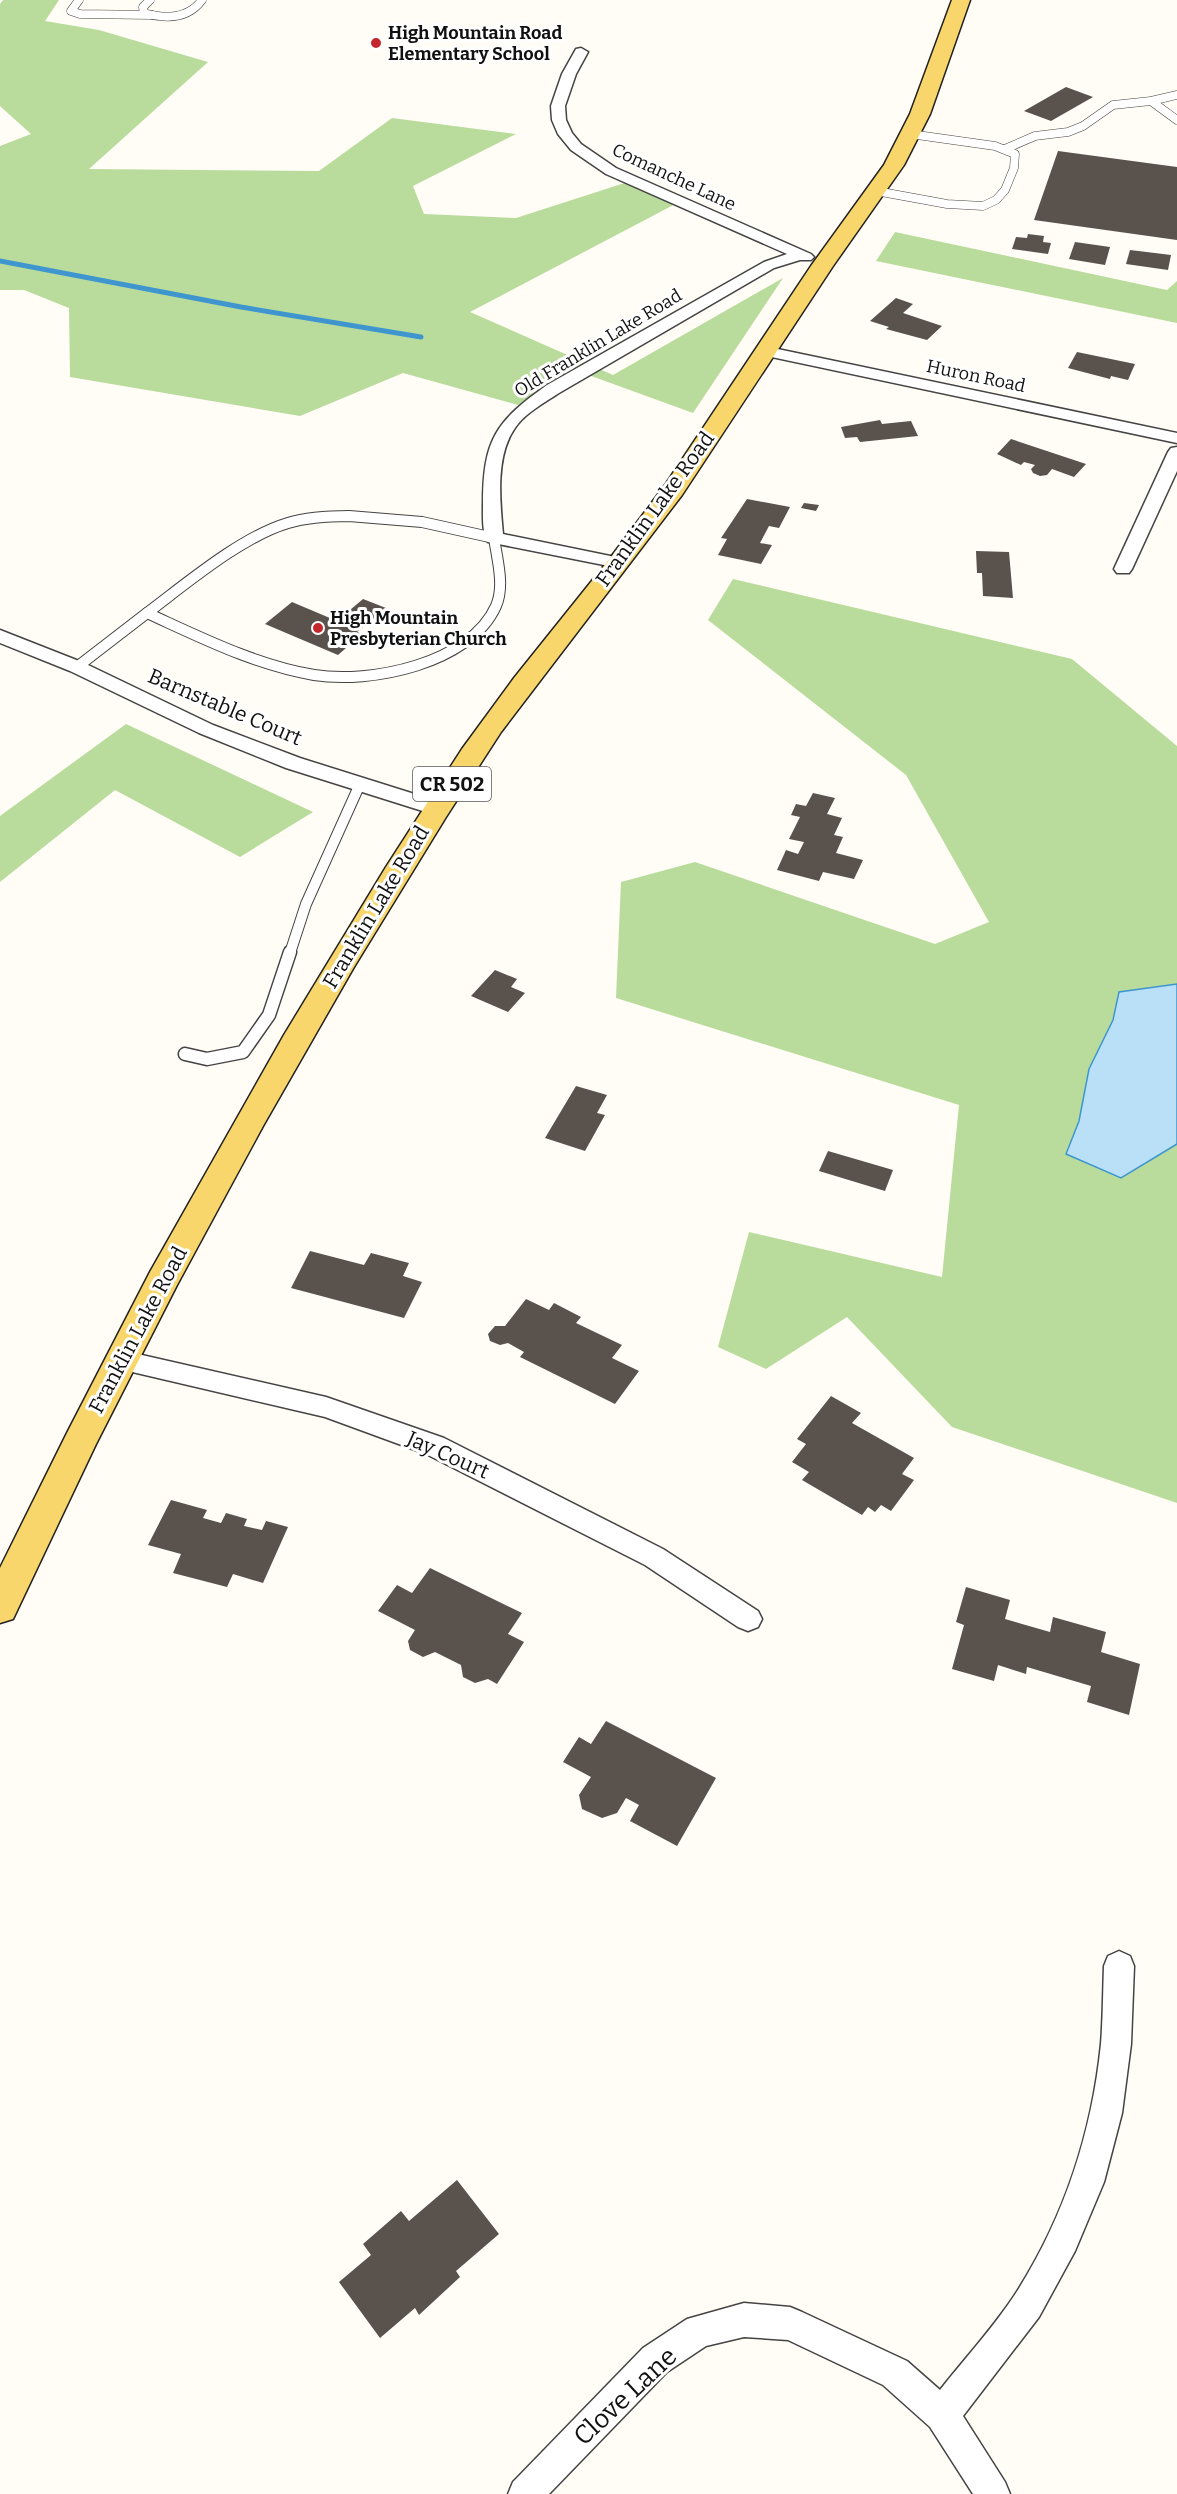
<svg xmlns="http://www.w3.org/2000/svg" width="1177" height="2494" viewBox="0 0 1177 2494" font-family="Bitter,serif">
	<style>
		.forest { fill: #b9dc9c }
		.water { fill: #b9e0f7; stroke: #3f96cf; stroke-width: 1.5 }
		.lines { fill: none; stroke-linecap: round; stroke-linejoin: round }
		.stream { stroke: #3f96cf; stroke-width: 5 }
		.building { fill: #5a524d }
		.service-far2-casing { stroke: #444; stroke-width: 9 }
		.service-far1-casing { stroke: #444; stroke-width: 12 }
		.service-casing { stroke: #444; stroke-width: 15 }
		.minor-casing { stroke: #444; stroke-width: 3 }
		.primary-casing { stroke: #222; stroke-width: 3 }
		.service-far2 { stroke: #fff; stroke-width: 8 }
		.service-far1 { stroke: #fff; stroke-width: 10 }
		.service { stroke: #fff; stroke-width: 12 }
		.minor { fill: #fff; fill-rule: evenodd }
		.primary { fill: #f9d66b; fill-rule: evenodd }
		.poi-dot { fill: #c4262e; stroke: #fff; stroke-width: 2 }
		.labels { text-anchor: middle; stroke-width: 6; stroke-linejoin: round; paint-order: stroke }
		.far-poi-label { font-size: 18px; font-weight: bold; fill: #111; stroke: #fff; text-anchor: start }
		.far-street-label { font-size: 18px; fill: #111; stroke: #fff }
		.shield { fill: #fff; stroke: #585858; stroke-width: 1.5 }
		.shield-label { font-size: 20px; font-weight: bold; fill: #111 }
		.street-label { font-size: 21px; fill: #111; stroke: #fff }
		.near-street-label { font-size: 26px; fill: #111; stroke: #fff }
	</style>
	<rect width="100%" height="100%" fill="#fffdf5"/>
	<!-- forest -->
	<g class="forest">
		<polygon points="3,0 59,0 45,21 99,30 208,62 89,169 319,171 392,118 516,134 413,186 424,214 516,218 637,179 681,201 470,312 613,375 783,278 693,413 572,369 518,405 403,373 300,416 70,377 69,308 24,290 0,290 0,146 31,134 0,106 0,4"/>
		<polygon points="895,232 1167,290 1177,281 1177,323 876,261"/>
		<polygon points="733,579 1072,659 1177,746 1177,1503 952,1427 847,1317 766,1369 718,1347 749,1232 942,1277 959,1105 616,998 621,882 695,862 935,944 989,922 906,775 708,620"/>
		<polygon points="126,724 313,812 240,857 115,790 0,882 0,816"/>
	</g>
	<!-- water -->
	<polygon class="water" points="1177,984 1177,1144 1121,1178 1066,1154 1079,1121 1089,1069 1113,1020 1119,992"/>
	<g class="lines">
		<!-- stream -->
		<polyline class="stream" points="0,261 241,307 421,337"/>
	</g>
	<!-- building -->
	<g class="building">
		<polygon points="1066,87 1093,97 1051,121 1024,111"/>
		<polygon points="1058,151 1177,167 1177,240 1034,220"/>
		<polygon points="1028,234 1044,236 1043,242 1051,243 1048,254 1012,249 1016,237 1027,238"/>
		<polygon points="1075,242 1110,247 1105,265 1069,259"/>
		<polygon points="1130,250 1171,255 1168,270 1126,264"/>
		<polygon points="896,298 913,304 903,313 942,326 927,340 886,329 889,327 870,321"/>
		<polygon points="1077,352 1135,364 1128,380 1111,376 1110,379 1068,368"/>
		<polygon points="880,420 882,424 911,421 918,436 860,442 857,437 845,438 841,427"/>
		<polygon points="1011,439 1086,464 1074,477 1052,469 1047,475 1040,476 1033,473 1031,469 1035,465 1024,462 1021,465 997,454"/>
		<polygon points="747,499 790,507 779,528 769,526 760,543 772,545 761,564 718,555 727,539 721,538"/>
		<polygon points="804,503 819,505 816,511 801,508"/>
		<polygon points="976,551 1009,552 1013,598 983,596 982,573 977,573"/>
		<polygon points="363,599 386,608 357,632 362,634 338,655 265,624 292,602 337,621"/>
		<polygon points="813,793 835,798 827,814 842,818 834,835 843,837 836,853 863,860 854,879 823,872 819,881 777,870 786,850 798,854 804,842 789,839 800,817 791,815 796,804 806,806"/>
		<polygon points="495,970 517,979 511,987 525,993 508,1012 471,996"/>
		<polygon points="576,1086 607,1095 597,1113 605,1115 585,1151 545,1138"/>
		<polygon points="828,1151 893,1170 885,1191 819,1171"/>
		<polygon points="310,1251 364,1265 371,1253 409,1263 403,1276 422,1282 404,1318 291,1288"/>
		<polygon points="526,1299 549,1310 554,1303 581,1317 576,1323 622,1345 612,1358 639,1371 615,1404 520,1357 524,1352 508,1343 500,1345 490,1341 488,1334 495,1326 505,1326"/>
		<polygon points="831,1396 861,1413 852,1423 914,1458 902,1474 914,1480 891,1511 881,1505 875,1512 868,1507 862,1515 802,1480 809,1472 792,1462 806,1444 797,1439"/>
		<polygon points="171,1500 207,1510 203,1518 221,1523 226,1513 247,1519 244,1526 262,1530 266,1521 288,1527 263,1583 233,1574 227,1587 173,1573 181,1554 148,1545"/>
		<polygon points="430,1568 522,1613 508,1634 524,1642 497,1684 488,1679 475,1683 463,1677 461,1665 435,1652 423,1657 410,1650 408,1641 415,1630 378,1611 397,1585 412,1593"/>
		<polygon points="966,1587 1010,1600 1005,1619 1050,1632 1053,1617 1106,1632 1101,1652 1140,1664 1129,1715 1087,1702 1091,1686 1027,1667 1026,1674 998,1665 994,1681 952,1669 964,1625 956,1622"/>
		<polygon points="606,1721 716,1778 677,1846 630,1821 639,1805 626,1798 617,1813 602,1818 582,1809 579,1795 591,1777 563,1762 579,1737 591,1744"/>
		<polygon points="457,2180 499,2234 456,2271 460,2277 419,2315 415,2308 380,2338 339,2282 371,2255 363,2244 401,2211 409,2221"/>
	</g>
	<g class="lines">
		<!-- service-far2 casing -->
		<g class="service-far2-casing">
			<g id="service-far2">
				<polyline points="79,0 71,11 80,14 152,15"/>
				<path d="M150,0L143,7L144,13C165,19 188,19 202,0"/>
				<polyline points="1151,101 1177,120"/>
				<polyline points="1005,149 1035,136 1068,132 1083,126 1113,105 1151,101 1177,95"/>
				<polyline points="876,191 947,204 983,206 996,200 1005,190 1014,168 1015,154 995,146 910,134"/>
			</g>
		</g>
		<!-- service-far1 casing -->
		<g class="service-far1-casing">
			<g id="service-far1">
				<path d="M349,516L422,522L494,538C497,559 505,586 496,606C470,664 370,684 314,675C255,665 200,637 147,613C187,583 241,537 288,523C308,517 328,516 349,516Z"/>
				<polyline points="77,667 147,613"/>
				<polyline points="290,953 306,904 360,784"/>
			</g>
		</g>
		<!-- service casing -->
		<g class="service-casing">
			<polyline id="service" points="185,1054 207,1059 243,1052 269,1015 290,952"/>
		</g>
		<!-- minor casing -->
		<g class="minor-casing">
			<g id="minor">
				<path d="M581,48L588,52L576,74L565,106L566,120L572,133L581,144L616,168L811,254L814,257L811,260H800L774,268L559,393C544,403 525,413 515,428C495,456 500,502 503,534L625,559L628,563L625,567L619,568L488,542C482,533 483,516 483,505C483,440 495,422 547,385L764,262L787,254L606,174L571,150L558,134L552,120L551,106L562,74L576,49Z"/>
				<polygon points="768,347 1177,433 1177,443 762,355 760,352 762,349"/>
				<polygon points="1177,447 1177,471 1132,569 1129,573 1117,573 1114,569 1168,452 1171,448"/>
				<polygon points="0,630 84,663 213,725 300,758 443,803 446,808 443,813 436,815 429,813 286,768 199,733 70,671 0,643"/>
				<polygon points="120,1350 326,1397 444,1438 663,1549 758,1611 762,1619 758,1627 748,1631 738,1627 645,1565 426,1454 325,1417 111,1367 108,1360 111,1353"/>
				<path d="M1119,1951L1130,1956L1134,1966L1131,2044L1122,2113L1104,2182L1075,2251L1039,2317L963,2416L1005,2482L1010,2494H973L930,2427L883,2385L788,2340L744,2337L706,2346L667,2372L549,2494H508L513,2482L643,2348L687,2319L744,2303L790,2307L802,2312L907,2361L940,2390C965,2358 994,2327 1016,2293C1064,2218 1092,2132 1101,2044C1103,2018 1103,1992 1104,1966L1108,1956Z"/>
			</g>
		</g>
		<!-- primary casing -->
		<g class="primary-casing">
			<polygon id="primary" points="952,0 970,0 930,114 904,165 833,266 682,495 501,732 446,817 354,967 263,1126 177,1285 96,1444 13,1619 0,1623 0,1568 67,1433 150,1272 284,1035 386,867 462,749 514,678 611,557 665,485 811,266 884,165 910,114"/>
		</g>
		<!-- service-far2 -->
		<use href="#service-far2" class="service-far2"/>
		<!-- service-far1 -->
		<use href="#service-far1" class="service-far1"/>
		<!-- service -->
		<use href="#service" class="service"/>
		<!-- minor -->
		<use href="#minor" class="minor"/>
		<!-- primary -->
		<use href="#primary" class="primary"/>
	</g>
	<!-- markers -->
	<g class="poi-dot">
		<circle cx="376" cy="43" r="6"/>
		<circle cx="318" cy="628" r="6"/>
	</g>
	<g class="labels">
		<!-- far-poi labels -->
		<g class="far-poi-label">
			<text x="388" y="39">High Mountain Road<tspan x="388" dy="21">Elementary School</tspan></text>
			<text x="330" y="624">High Mountain<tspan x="330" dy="21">Presbyterian Church</tspan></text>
		</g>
		<!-- far-street labels -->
		<g class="far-street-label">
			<text transform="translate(674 177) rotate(25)" y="6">Comanche Lane</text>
			<text transform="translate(598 343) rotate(-31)" y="6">Old Franklin Lake Road</text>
			<text transform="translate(976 376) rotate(12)" y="6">Huron Road</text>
		</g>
		<!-- shield labels -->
		<rect class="shield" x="413" y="767" width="78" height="34" rx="4.5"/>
		<g class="shield-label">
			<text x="452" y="791">CR 502</text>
		</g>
		<!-- street labels -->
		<g class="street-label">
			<text transform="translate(655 509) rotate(-54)" y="7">Franklin Lake Road</text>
			<text transform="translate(225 707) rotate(23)" y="7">Barnstable Court</text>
			<text transform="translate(376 907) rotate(-59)" y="7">Franklin Lake Road</text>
			<text transform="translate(138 1330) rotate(-62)" y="7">Franklin Lake Road</text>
			<text transform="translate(448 1455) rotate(24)" y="7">Jay Court</text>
		</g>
		<!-- near-street labels -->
		<g class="near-street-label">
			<text transform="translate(625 2396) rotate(-43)" y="9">Clove Lane</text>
		</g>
	</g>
</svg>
